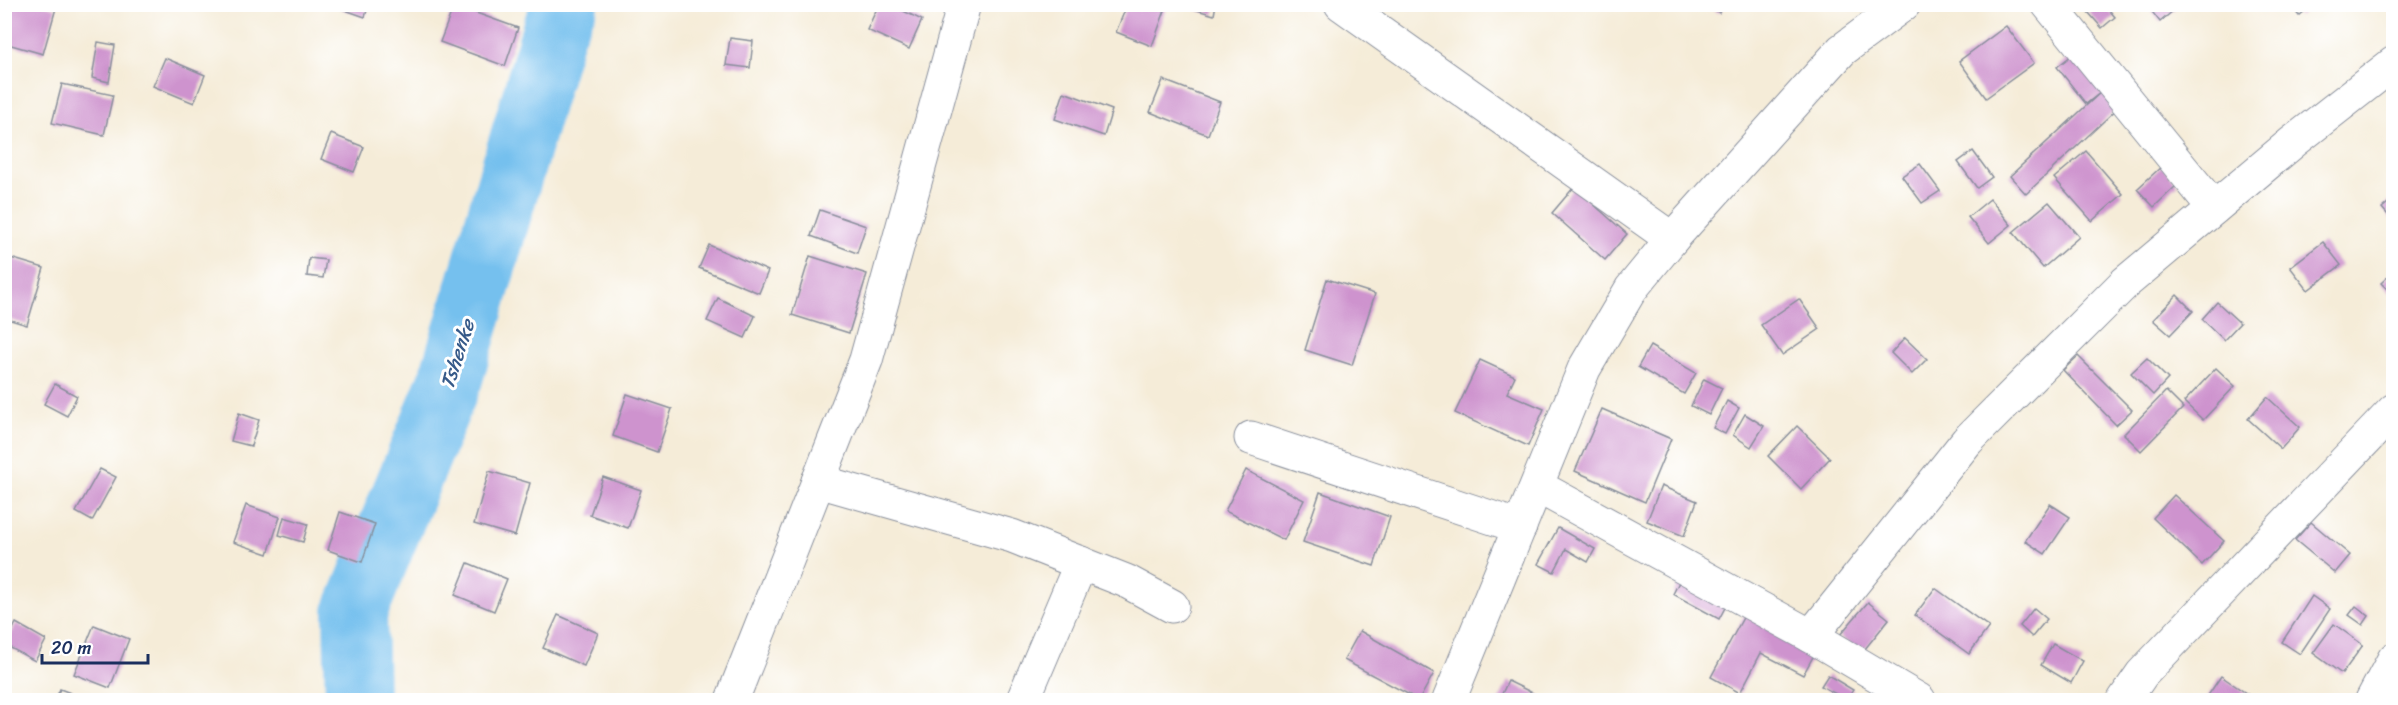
<svg xmlns="http://www.w3.org/2000/svg" width="2398" height="705" viewBox="0 0 2398 705" font-family="Sriracha,sans-serif">
	<style>
		.lines { fill: none; stroke-linecap: round; stroke-linejoin: round }
		.river { stroke: #74c0ee; stroke-width: 64 }
		.building { fill: #ce93ce }
		.minor-casing { stroke: #888e9b; stroke-width: 35 }
		.minor { stroke: #fff; stroke-width: 33 }
		.labels { text-anchor: middle; stroke-width: 6; stroke-linejoin: round; paint-order: stroke }
		.water-label { font-size: 20px; font-style: italic; fill: #365a89; stroke: #fff }
	</style>
	<rect width="100%" height="100%" fill="#fff"/>
	<filter id="ink" filterUnits="userSpaceOnUse"><feTurbulence type="fractalNoise" baseFrequency=".0167" numOctaves="2"/><feDisplacementMap in="SourceGraphic" scale="12" xChannelSelector="R" yChannelSelector="G"/><feConvolveMatrix kernelMatrix="1 2 1 2 8 2 1 2 1" color-interpolation-filters="sRGB"/></filter>
	<filter id="wash" filterUnits="userSpaceOnUse"><feTurbulence type="fractalNoise" baseFrequency=".008" numOctaves="4" result="noise"/><feDisplacementMap in="SourceGraphic" scale="24" xChannelSelector="R" yChannelSelector="G"/><feGaussianBlur stdDeviation="1.35" result="paint"/><feColorMatrix in="noise" values="0 0 0 0 0 0 0 0 0 0 0 0 0 0 0 0 0 1.4 0 .05"/><feComposite in="paint" operator="in"/></filter>
	<g filter="url(#wash)">
		<rect width="100%" height="100%" fill="#f5ecd8"/>
		<g class="lines">
			<!-- river -->
			<polyline class="river" points="357,700 355,613 451,378 554,29 566,4"/>
		</g>
		<g id="blocks">
			<!-- building -->
			<g class="building">
				<polygon points="5,4 42,4 56,8 43,54 4,43"/>
				<polygon points="328,4 369,4 365,17"/>
				<polygon points="879,4 889,4 922,20 909,49 867,30"/>
				<polygon points="1188,4 1216,4 1214,15 1187,7"/>
				<polygon points="1707,4 1725,4 1719,13"/>
				<polygon points="2096,4 2104,4 2115,17 2102,28 2088,12"/>
				<polygon points="2146,4 2181,4 2160,22"/>
				<polygon points="2289,4 2313,4 2299,16"/>
				<polygon points="454,5 518,28 505,66 440,42"/>
				<polygon points="1127,5 1167,5 1152,46 1116,32"/>
				<polygon points="2006,26 2034,63 1986,98 1959,61"/>
				<polygon points="730,38 753,41 750,68 726,65"/>
				<polygon points="98,42 115,45 109,82 92,78"/>
				<polygon points="2076,52 2121,105 2026,194 2010,176 2101,92 2086,104 2057,67"/>
				<polygon points="165,58 205,75 194,103 153,86"/>
				<polygon points="1163,80 1220,102 1208,135 1150,112"/>
				<polygon points="62,84 113,95 104,135 52,123"/>
				<polygon points="1064,92 1112,110 1104,136 1055,119"/>
				<polygon points="331,134 364,147 354,172 321,159"/>
				<polygon points="1973,151 1992,177 1977,188 1958,162"/>
				<polygon points="2086,151 2123,194 2092,221 2054,178"/>
				<polygon points="1920,164 1940,191 1922,203 1902,176"/>
				<polygon points="2162,166 2178,184 2154,207 2137,189"/>
				<polygon points="1574,187 1627,234 1605,260 1552,213"/>
				<polygon points="2394,198 2394,222 2382,208"/>
				<polygon points="1990,199 2011,225 1989,243 1968,217"/>
				<polygon points="2049,202 2079,237 2043,268 2013,232"/>
				<polygon points="820,210 866,226 857,253 811,236"/>
				<polygon points="2323,242 2341,265 2308,290 2290,267"/>
				<polygon points="709,245 768,271 759,293 699,268"/>
				<polygon points="4,256 44,268 27,325 4,318"/>
				<polygon points="810,256 867,274 849,333 792,315"/>
				<polygon points="309,258 326,260 323,278 307,276"/>
				<polygon points="2394,271 2394,296 2381,283"/>
				<polygon points="1327,279 1375,294 1352,365 1305,350"/>
				<polygon points="2177,295 2193,311 2170,335 2153,320"/>
				<polygon points="718,298 755,316 745,338 707,321"/>
				<polygon points="1799,299 1820,329 1782,355 1761,325"/>
				<polygon points="2217,302 2240,323 2224,340 2202,319"/>
				<polygon points="1905,338 1927,359 1912,374 1891,353"/>
				<polygon points="1650,346 1696,373 1684,394 1638,367"/>
				<polygon points="2078,356 2132,410 2116,425 2063,370"/>
				<polygon points="2147,358 2168,379 2153,395 2131,373"/>
				<polygon points="1480,360 1515,376 1507,393 1544,409 1528,446 1455,413"/>
				<polygon points="2216,368 2235,386 2203,420 2184,402"/>
				<polygon points="1704,379 1722,388 1709,415 1691,406"/>
				<polygon points="55,384 77,396 67,416 44,404"/>
				<polygon points="2166,391 2183,408 2141,451 2124,434"/>
				<polygon points="627,394 672,409 657,452 613,436"/>
				<polygon points="2267,397 2300,427 2281,449 2248,419"/>
				<polygon points="1727,401 1739,408 1725,434 1713,428"/>
				<polygon points="1602,409 1671,439 1645,502 1575,471"/>
				<polygon points="239,413 259,420 251,446 231,441"/>
				<polygon points="1745,414 1764,426 1751,447 1733,435"/>
				<polygon points="1797,426 1830,458 1801,489 1768,456"/>
				<polygon points="100,469 116,477 92,521 76,512"/>
				<polygon points="1246,470 1304,500 1284,540 1225,511"/>
				<polygon points="489,471 530,483 515,536 474,524"/>
				<polygon points="603,477 641,490 628,528 590,515"/>
				<polygon points="1661,486 1697,501 1684,536 1647,521"/>
				<polygon points="1320,492 1390,517 1374,566 1303,542"/>
				<polygon points="2174,495 2224,541 2202,565 2153,518"/>
				<polygon points="2050,504 2070,517 2045,554 2025,541"/>
				<polygon points="246,505 280,517 268,554 233,542"/>
				<polygon points="340,512 375,524 362,562 328,550"/>
				<polygon points="284,517 308,524 303,542 279,535"/>
				<polygon points="2311,522 2350,555 2335,573 2295,540"/>
				<polygon points="1558,528 1595,549 1588,562 1566,549 1554,572 1538,564"/>
				<polygon points="468,563 507,579 494,611 455,595"/>
				<polygon points="1682,576 1729,600 1719,619 1673,594"/>
				<polygon points="1935,588 1989,627 1969,654 1915,615"/>
				<polygon points="2312,596 2330,609 2300,654 2282,642"/>
				<polygon points="1868,602 1889,619 1861,654 1839,636"/>
				<polygon points="2356,606 2369,616 2363,625 2349,615"/>
				<polygon points="2034,608 2047,619 2032,637 2020,626"/>
				<polygon points="1745,614 1815,653 1803,675 1761,653 1740,693 1711,677"/>
				<polygon points="558,615 598,633 584,666 543,648"/>
				<polygon points="16,623 46,640 35,661 5,645"/>
				<polygon points="2334,624 2363,645 2342,674 2313,653"/>
				<polygon points="94,625 129,639 110,688 74,674"/>
				<polygon points="1360,631 1434,673 1419,700 1344,660"/>
				<polygon points="2053,644 2083,661 2071,683 2041,665"/>
				<polygon points="1828,675 1853,690 1847,700 1821,686"/>
				<polygon points="2221,676 2253,698 2252,700 2205,700"/>
				<polygon points="1508,681 1547,700 1499,700"/>
				<polygon points="60,689 89,700 55,700"/>
			</g>
		</g>
	</g>
	<g filter="url(#ink)">
		<use href="#blocks" fill-opacity="0" stroke="#888e9b" stroke-width="1.5"/>
		<g class="lines">
			<!-- minor casing -->
			<g class="minor-casing">
				<g id="minor">
					<polyline points="1341,4 1672,239"/>
					<polyline points="2048,4 2214,208"/>
					<polyline points="1251,438 1520,527"/>
					<polyline points="818,481 1012,536 1126,581 1172,606"/>
					<polyline points="1537,486 1811,636 1919,700"/>
					<polyline points="1811,636 1967,441 2125,283 2293,142 2394,63"/>
					<polyline points="732,700 866,360 964,4"/>
					<polyline points="1023,700 1081,563"/>
					<polyline points="1449,700 1584,369 1631,289 1672,239 1842,50 1904,4"/>
					<polyline points="2124,700 2142,674 2394,410"/>
					<polyline points="2372,700 2394,659"/>
				</g>
			</g>
			<!-- minor -->
			<use href="#minor" class="minor"/>
		</g>
	</g>
	<g class="labels">
		<!-- water labels -->
		<g class="water-label">
			<text transform="translate(457 354) rotate(-72)" y="7">Tshenke</text>
		</g>
	</g>
	<!-- margin -->
	<rect width="2398" height="705" fill="none" stroke="#fff" stroke-width="24"/>
	<!-- scale -->
	<path d="M42 654v9h106v-9" fill="none" stroke="#1b2f5e" stroke-width="3"/>
	<text x="51" y="654" font-size="18" fill="#1b2f5e" stroke="#ffffff" stroke-width="4.5" paint-order="stroke">20 m</text>
</svg>
